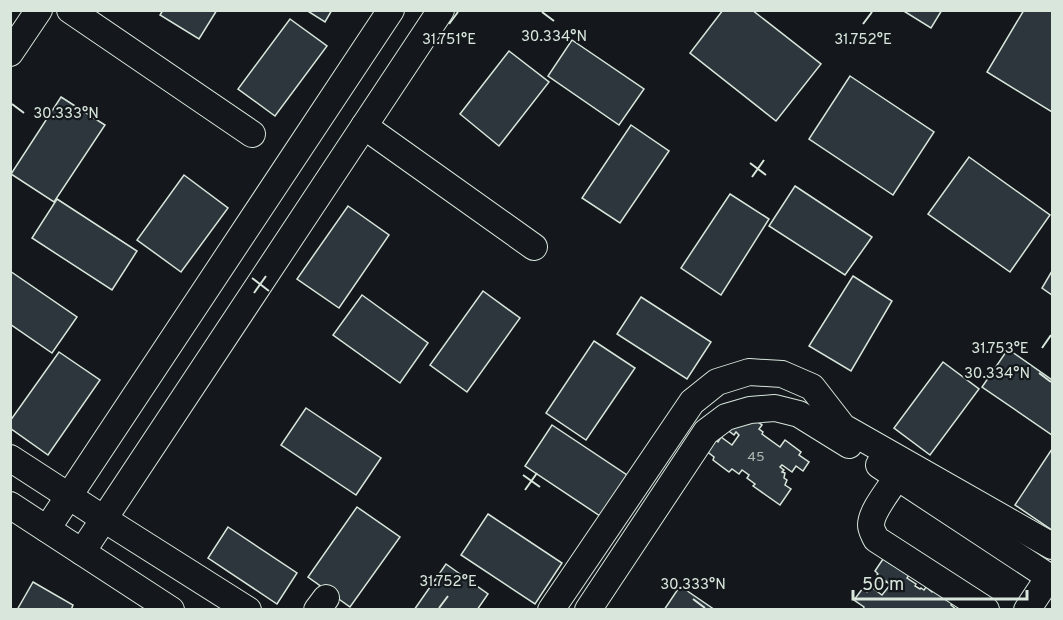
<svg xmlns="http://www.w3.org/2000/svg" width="1063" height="620" viewBox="0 0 1063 620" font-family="Overpass,sans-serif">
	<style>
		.building { fill: #2c363c; stroke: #d8e6dc; stroke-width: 1.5 }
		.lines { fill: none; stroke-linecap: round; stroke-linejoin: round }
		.minor-casing { stroke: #d8e6dc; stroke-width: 28 }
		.minor { stroke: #14181c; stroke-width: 26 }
		.ticks { fill: none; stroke: #d8e6dc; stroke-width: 2 }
		.labels { text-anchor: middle; stroke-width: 4.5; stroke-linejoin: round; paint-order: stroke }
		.number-label { font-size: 14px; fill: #adbab4 }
		.ticks-label { font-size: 15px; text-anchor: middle; fill: #d8e6dc; stroke: #14181c; stroke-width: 4.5; stroke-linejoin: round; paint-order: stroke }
	</style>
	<rect width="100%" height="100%" fill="#14181c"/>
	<!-- building -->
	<g class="building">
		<polygon points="163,10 217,10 199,39 160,15"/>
		<polygon points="306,10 332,10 325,22"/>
		<polygon points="723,10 752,10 821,64 776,121 690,53"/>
		<polygon points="902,10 942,10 931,28"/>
		<polygon points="1024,10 1052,10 1052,112 987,72"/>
		<polygon points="290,19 327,46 275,116 238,89"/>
		<polygon points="572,40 644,89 619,125 548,76"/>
		<polygon points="509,51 549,82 499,146 460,114"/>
		<polygon points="850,76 934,132 893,195 809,139"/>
		<polygon points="61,97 105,125 54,202 11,174"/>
		<polygon points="631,125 669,151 620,223 582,198"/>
		<polygon points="969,157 1050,215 1010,272 928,214"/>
		<polygon points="184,175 228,208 181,272 137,240"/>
		<polygon points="795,186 872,237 845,275 769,226"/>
		<polygon points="730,194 769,219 721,295 681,268"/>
		<polygon points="57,199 137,251 112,290 32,238"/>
		<polygon points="348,206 389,235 339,308 297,279"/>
		<polygon points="10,271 77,317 52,353 10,324"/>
		<polygon points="1052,271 1052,295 1042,288"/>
		<polygon points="853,276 892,301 851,371 809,346"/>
		<polygon points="483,291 520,318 467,392 430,365"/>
		<polygon points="362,295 428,343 400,383 333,335"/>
		<polygon points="641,297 711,342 687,379 617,334"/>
		<polygon points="594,341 635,368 586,440 546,413"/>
		<polygon points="1008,349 1052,380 1052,435 982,387"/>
		<polygon points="59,352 100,380 48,455 10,428 10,421"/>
		<polygon points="943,362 979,389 930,455 894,428"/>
		<polygon points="306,408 381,458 356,495 281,445"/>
		<polygon points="742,411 762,425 759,429 763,432 762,434 780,447 785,440 801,452 799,455 809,462 803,471 796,466 792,472 782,465 780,467 784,470 782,472 785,473 784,478 787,480 785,485 791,489 780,505 753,486 755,484 747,478 749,475 742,470 739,474 732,469 729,472 713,460 714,457 705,450 713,438 718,442 721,437 732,445 739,435 736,432 734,435 726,429"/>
		<polygon points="552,425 627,475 600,516 525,466"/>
		<polygon points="1052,449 1052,530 1015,505"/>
		<polygon points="357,507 400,537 350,607 308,577"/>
		<polygon points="488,514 562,563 535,604 461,555"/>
		<polygon points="228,527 297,573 277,604 208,558"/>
		<polygon points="883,559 892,565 893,563 909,575 907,578 916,584 915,586 920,589 921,588 924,590 926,587 932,592 934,589 953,603 951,605 957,610 863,610 864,607 854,600 863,588 867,592 871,587 882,595 890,585 886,581 884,584 876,579 878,576 877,575 878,574 875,571"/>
		<polygon points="446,564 488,594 477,610 414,610"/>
		<polygon points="33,582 73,605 71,610 17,610"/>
		<polygon points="680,586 715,610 664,610"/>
	</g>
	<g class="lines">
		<!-- minor casing -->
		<g class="minor-casing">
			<g id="minor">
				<polyline points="70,10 252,134"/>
				<polyline points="10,53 39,10"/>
				<polyline points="364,126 534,247"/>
				<polyline points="10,458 104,519 248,610"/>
				<polyline points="879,465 1052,579"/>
				<path d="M897,477C890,489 871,511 871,525C871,530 874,534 876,539L986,610"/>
				<polyline points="10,505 171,610"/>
				<polyline points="47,529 391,10"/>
				<polyline points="82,552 441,10"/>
				<polyline points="317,610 326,598"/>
				<polyline points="551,610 692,402 717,382 749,372 782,374 812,387 843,427 1052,546"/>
				<polyline points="588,610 706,432 726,417 750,410 775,408 799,414 849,445"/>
				<polyline points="1027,610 1049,577"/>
			</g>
		</g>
		<!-- minor -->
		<use href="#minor" class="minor"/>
	</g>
	<!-- ticks -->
	<path class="ticks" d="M542,12L554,21M449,24L458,12M863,24L872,12M12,104L24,113M750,163L766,175M752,177L764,160M252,278L269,291M254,293L266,276M1042,348L1051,335M1039,373L1051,382M523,475L540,487M525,490L537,473M693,599L705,608M439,608L448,596"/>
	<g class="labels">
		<!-- number labels -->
		<g class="number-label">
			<text x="756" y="461">45</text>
		</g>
	</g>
	<g class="ticks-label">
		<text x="554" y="41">30.334°N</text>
		<text x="449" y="44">31.751°E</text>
		<text x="863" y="44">31.752°E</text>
		<text x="66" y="118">30.333°N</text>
		<text x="1000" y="353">31.753°E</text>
		<text x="997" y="378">30.334°N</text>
		<text x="448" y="586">31.752°E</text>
		<text x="693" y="589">30.333°N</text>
	</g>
	<!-- border -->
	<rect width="1063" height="620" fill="none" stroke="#d8e6dc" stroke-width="24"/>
	<!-- scale -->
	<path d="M853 590v9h174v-9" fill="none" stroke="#d8e6dc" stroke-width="3"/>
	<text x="862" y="590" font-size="18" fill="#d8e6dc" stroke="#14181c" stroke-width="4.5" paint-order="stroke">50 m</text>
</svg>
